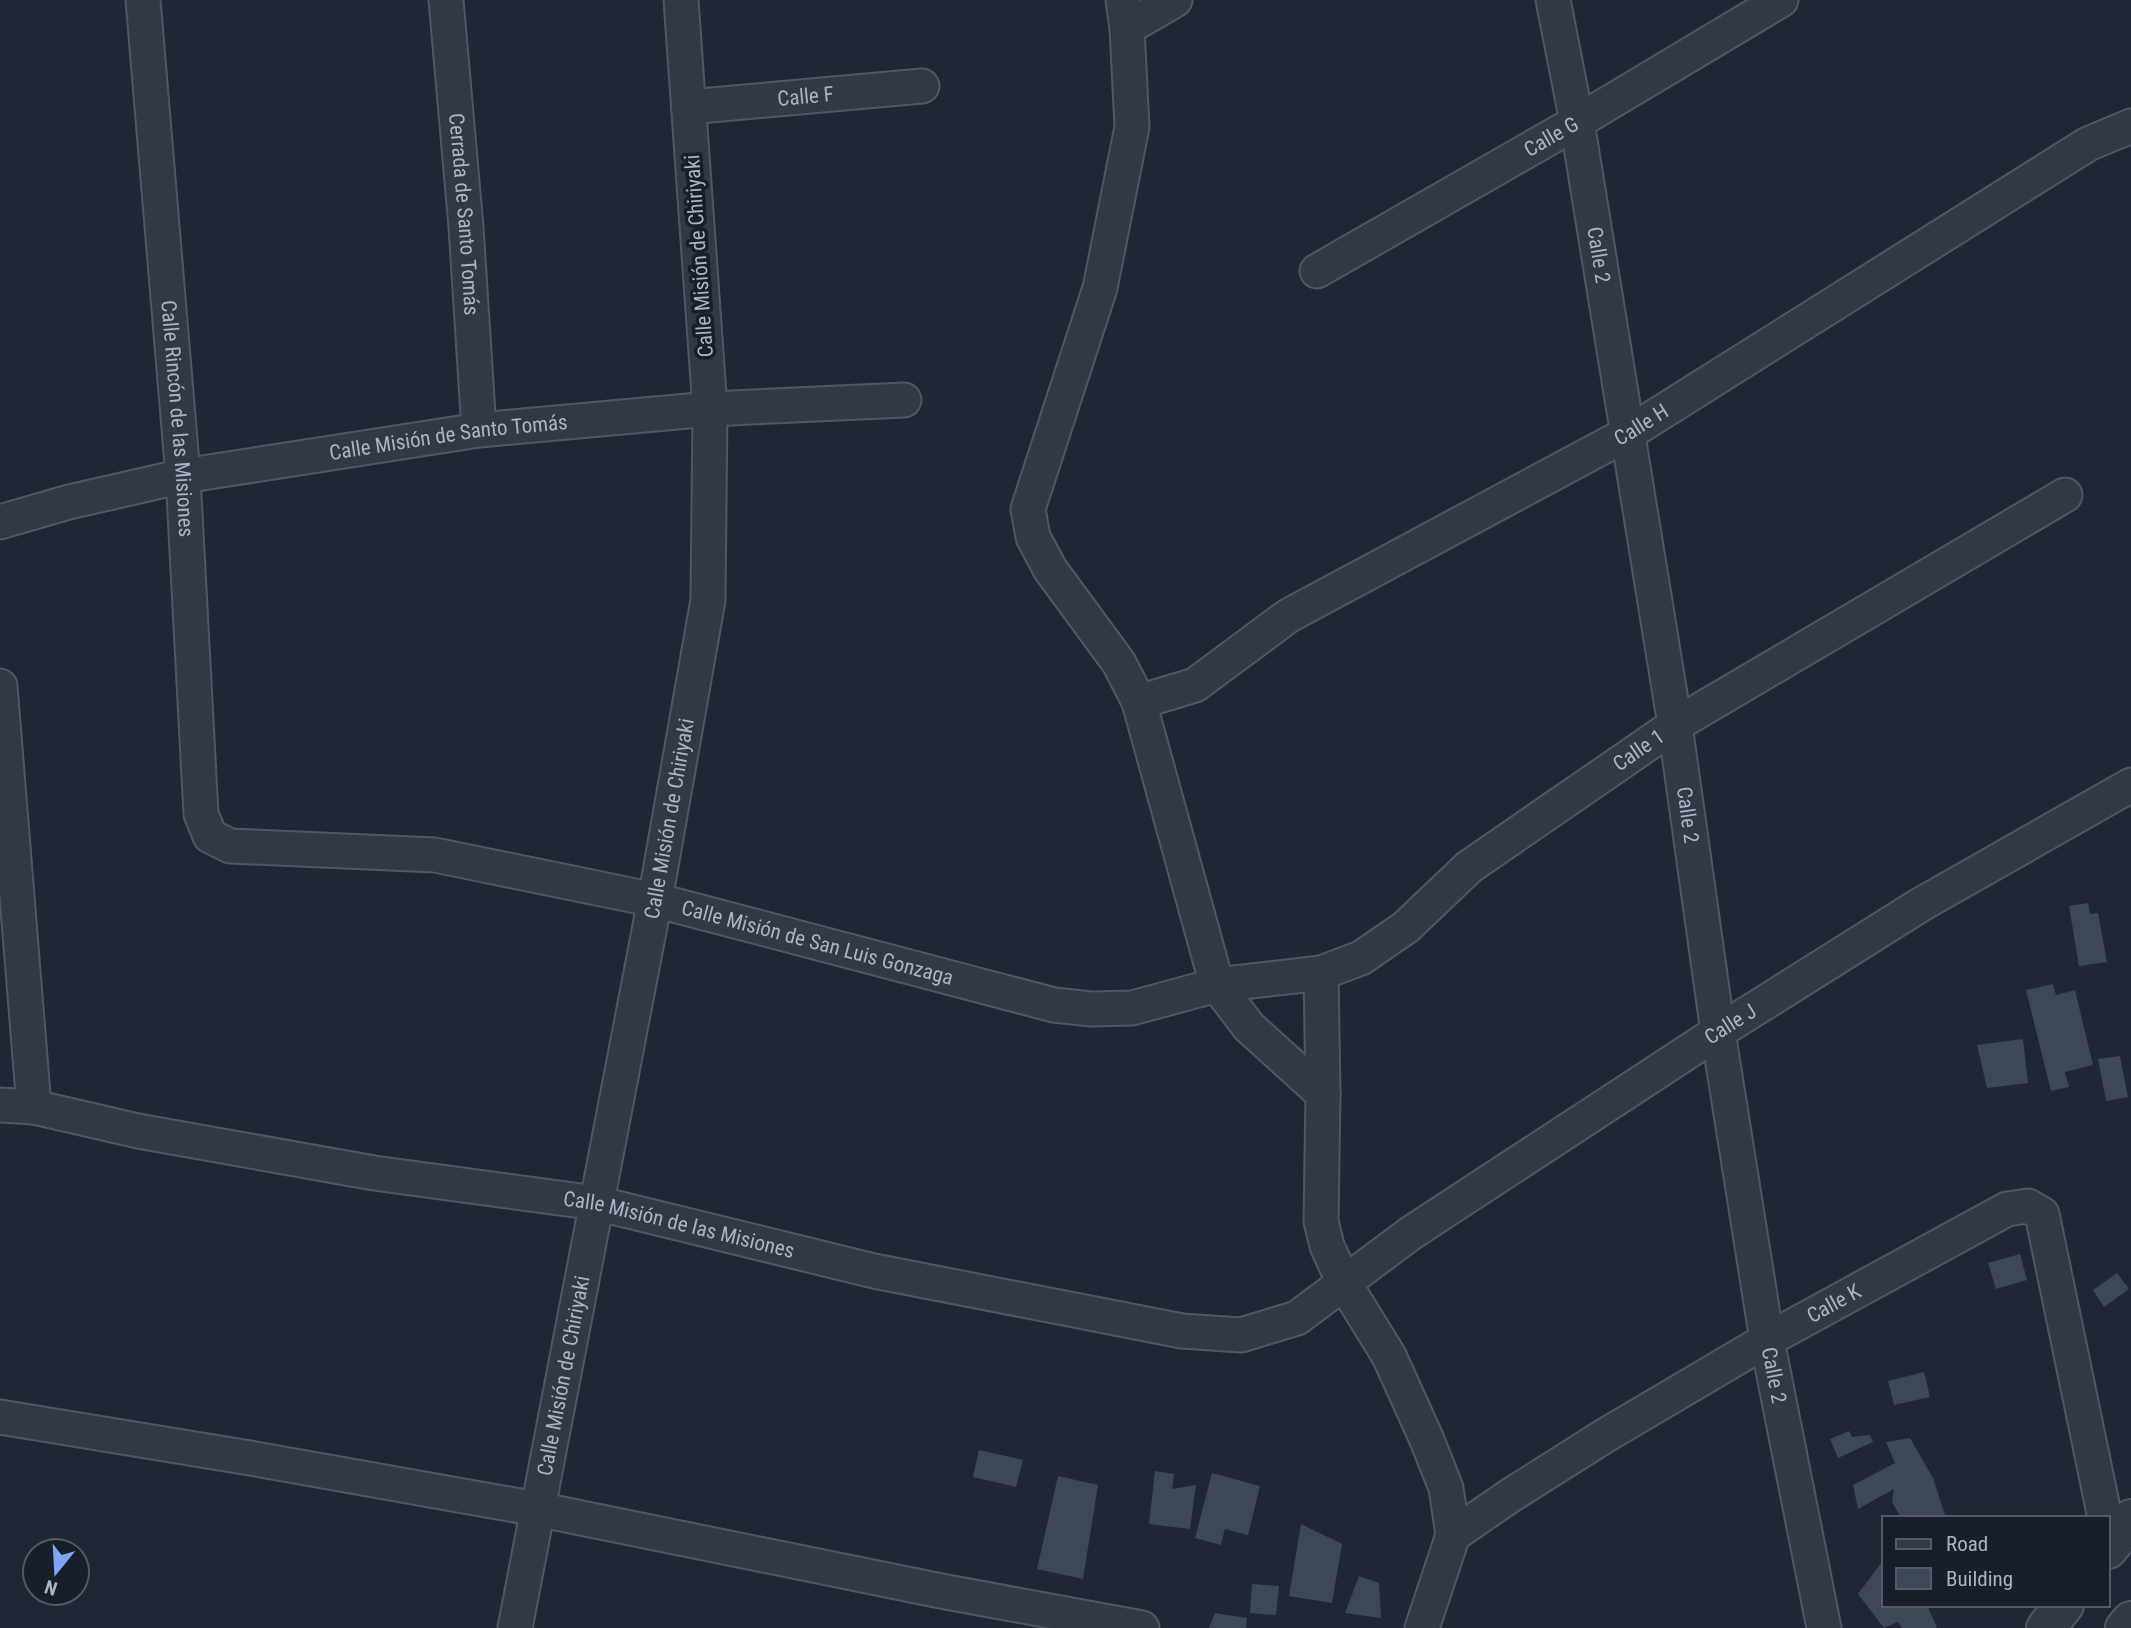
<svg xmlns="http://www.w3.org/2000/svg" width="2131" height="1628" viewBox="0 0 2131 1628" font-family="'Roboto Condensed',sans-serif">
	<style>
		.building { fill: #3d4758 }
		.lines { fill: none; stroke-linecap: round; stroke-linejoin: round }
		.minor-casing { stroke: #505664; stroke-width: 37 }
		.tertiary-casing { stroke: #505664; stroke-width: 42 }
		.minor { stroke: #323945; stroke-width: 33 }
		.tertiary { stroke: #323945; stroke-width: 38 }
		.labels { text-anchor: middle; stroke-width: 7; stroke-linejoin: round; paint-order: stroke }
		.street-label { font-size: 21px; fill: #acb3c3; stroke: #181e2a }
	</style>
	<rect width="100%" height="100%" fill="#1f2735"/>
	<!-- building -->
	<g class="building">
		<polygon points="2088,903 2090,914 2098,913 2107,962 2079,966 2069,906"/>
		<polygon points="2053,984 2056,995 2075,990 2093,1065 2065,1072 2069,1087 2051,1091 2026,990"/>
		<polygon points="2023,1039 2028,1083 1987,1088 1977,1045"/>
		<polygon points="2120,1056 2128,1097 2106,1101 2098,1059"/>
		<polygon points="2020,1254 2027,1280 1996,1289 1988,1263"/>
		<polygon points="2117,1273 2129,1289 2104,1307 2093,1290"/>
		<polygon points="1924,1372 1930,1397 1894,1405 1888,1381"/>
		<polygon points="1849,1431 1852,1437 1870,1435 1873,1442 1838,1458 1830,1439"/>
		<polygon points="1910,1438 1933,1478 1946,1518 1901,1518 1892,1502 1894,1489 1858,1509 1853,1485 1895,1463 1886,1442"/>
		<polygon points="979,1450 1023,1460 1016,1487 973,1477"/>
		<polygon points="1155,1471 1174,1474 1172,1489 1196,1485 1190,1529 1149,1524"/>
		<polygon points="1212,1473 1260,1486 1248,1535 1225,1529 1221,1545 1195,1538"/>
		<polygon points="1058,1476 1098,1485 1083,1579 1037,1569"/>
		<polygon points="1301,1524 1342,1544 1332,1603 1289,1596"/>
		<polygon points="1884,1559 1884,1605 1931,1605 1928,1607 1937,1628 1902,1628 1898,1622 1884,1628 1858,1594"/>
		<polygon points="1359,1576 1379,1583 1381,1618 1345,1613"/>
		<polygon points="1252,1584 1279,1586 1276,1615 1250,1613"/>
		<polygon points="1215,1613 1247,1618 1246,1628 1209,1628"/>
	</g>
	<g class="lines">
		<!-- minor casing -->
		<g class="minor-casing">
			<g id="minor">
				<path id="s1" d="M143,0L183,476L201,814L210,836L230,846L435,855L655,900L1054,1005L1091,1009L1132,1008L1217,985L1321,973L1361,958L1406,927L1469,867L1675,725L2065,495"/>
				<path id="s2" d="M446,0L466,227L479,430"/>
				<polyline points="1123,0 1127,28 1132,127 1100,288 1028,509 1033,537 1050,569 1119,663 1139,702 1217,985 1249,1027 1323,1094"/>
				<path id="s3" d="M1553,0L1577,122L1675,725L1718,1032L1767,1340L1824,1628"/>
				<polyline points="1127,28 1175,0"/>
				<path id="s4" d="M689,107L922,86"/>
				<path id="s5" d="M1317,271L1577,122L1781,0"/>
				<path id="s6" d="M0,522L69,502L183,476L479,430L710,409L904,400"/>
				<polyline points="0,686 34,1107"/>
				<path id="s7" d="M1139,702L1195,685L1288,616L1627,434L2088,144L2131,126"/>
				<polyline points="1321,973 1323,1094 1321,1221 1327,1246 1344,1283 1389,1356 1427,1440 1446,1488 1453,1535"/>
				<path id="s8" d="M0,1105L34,1107L138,1131L374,1173L596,1203L874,1271L1182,1331L1241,1335L1297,1318L1411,1233L1718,1032L1920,905L2131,785"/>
				<polyline points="0,1417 250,1458 537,1509 941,1591 1142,1628"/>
				<path id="s9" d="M515,1628L655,900L708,600L710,409L681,0"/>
				<path id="s10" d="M1422,1628L1453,1535L1511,1495L1606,1435L1767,1340L2007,1209L2028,1206L2042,1214L2105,1518"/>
			</g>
		</g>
		<!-- tertiary casing -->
		<g class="tertiary-casing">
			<g id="tertiary">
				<polyline points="2108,1549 2131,1519"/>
				<polyline points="2046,1628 2064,1605"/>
				<polyline points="2125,1628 2131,1621"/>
			</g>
		</g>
		<!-- minor -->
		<use href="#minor" class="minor"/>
		<!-- tertiary -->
		<use href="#tertiary" class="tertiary"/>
	</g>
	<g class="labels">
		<!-- street labels -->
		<g class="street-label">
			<text dy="7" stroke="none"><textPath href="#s4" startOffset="117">Calle F</textPath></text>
			<text dy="7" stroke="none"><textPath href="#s5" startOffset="270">Calle G</textPath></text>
			<text dy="7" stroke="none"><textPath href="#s2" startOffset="215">Cerrada de Santo Tomás</textPath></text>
			<text dy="7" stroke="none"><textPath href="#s3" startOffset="259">Calle 2</textPath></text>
			<text transform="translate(699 256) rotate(-94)" y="7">Calle Misión de Chiriyaki</text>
			<text dy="7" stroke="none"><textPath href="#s1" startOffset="420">Calle Rincón de las Misiones</textPath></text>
			<text dy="7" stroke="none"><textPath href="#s7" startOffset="576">Calle H</textPath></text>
			<text dy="7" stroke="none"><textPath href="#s6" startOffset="457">Calle Misión de Santo Tomás</textPath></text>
			<text dy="7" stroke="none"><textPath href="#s1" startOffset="2366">Calle 1</textPath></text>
			<text dy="7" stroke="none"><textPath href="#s3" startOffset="826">Calle 2</textPath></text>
			<text dy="7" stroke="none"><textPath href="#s9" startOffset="824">Calle Misión de Chiriyaki</textPath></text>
			<text dy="7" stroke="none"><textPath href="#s1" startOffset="1460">Calle Misión de San Luis Gonzaga</textPath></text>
			<text dy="7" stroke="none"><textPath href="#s8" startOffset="1846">Calle J</textPath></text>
			<text dy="7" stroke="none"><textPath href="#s8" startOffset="690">Calle Misión de las Misiones</textPath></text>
			<text dy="7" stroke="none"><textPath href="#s10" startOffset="544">Calle K</textPath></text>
			<text dy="7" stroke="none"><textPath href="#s3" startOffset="1393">Calle 2</textPath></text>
			<text dy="7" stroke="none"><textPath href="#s9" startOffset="257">Calle Misión de Chiriyaki</textPath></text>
		</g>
	</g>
	<!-- legend -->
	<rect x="1882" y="1516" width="228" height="91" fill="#181e2a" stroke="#535a67" stroke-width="2"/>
	<rect x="1896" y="1539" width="35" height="10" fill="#323945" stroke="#535a67" stroke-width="2"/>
	<text x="1946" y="1551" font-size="21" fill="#acb3c3">Road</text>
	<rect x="1896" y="1568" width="35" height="21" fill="#3d4758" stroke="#535a67" stroke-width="2"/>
	<text x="1946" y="1586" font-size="21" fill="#acb3c3">Building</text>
	<!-- north arrow -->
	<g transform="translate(56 1572) rotate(198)"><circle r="33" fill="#181e2a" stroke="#535a67" stroke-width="2"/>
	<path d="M0-5L12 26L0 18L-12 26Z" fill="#7fa5f5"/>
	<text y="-10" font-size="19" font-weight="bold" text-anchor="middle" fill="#acb3c3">N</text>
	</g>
</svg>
